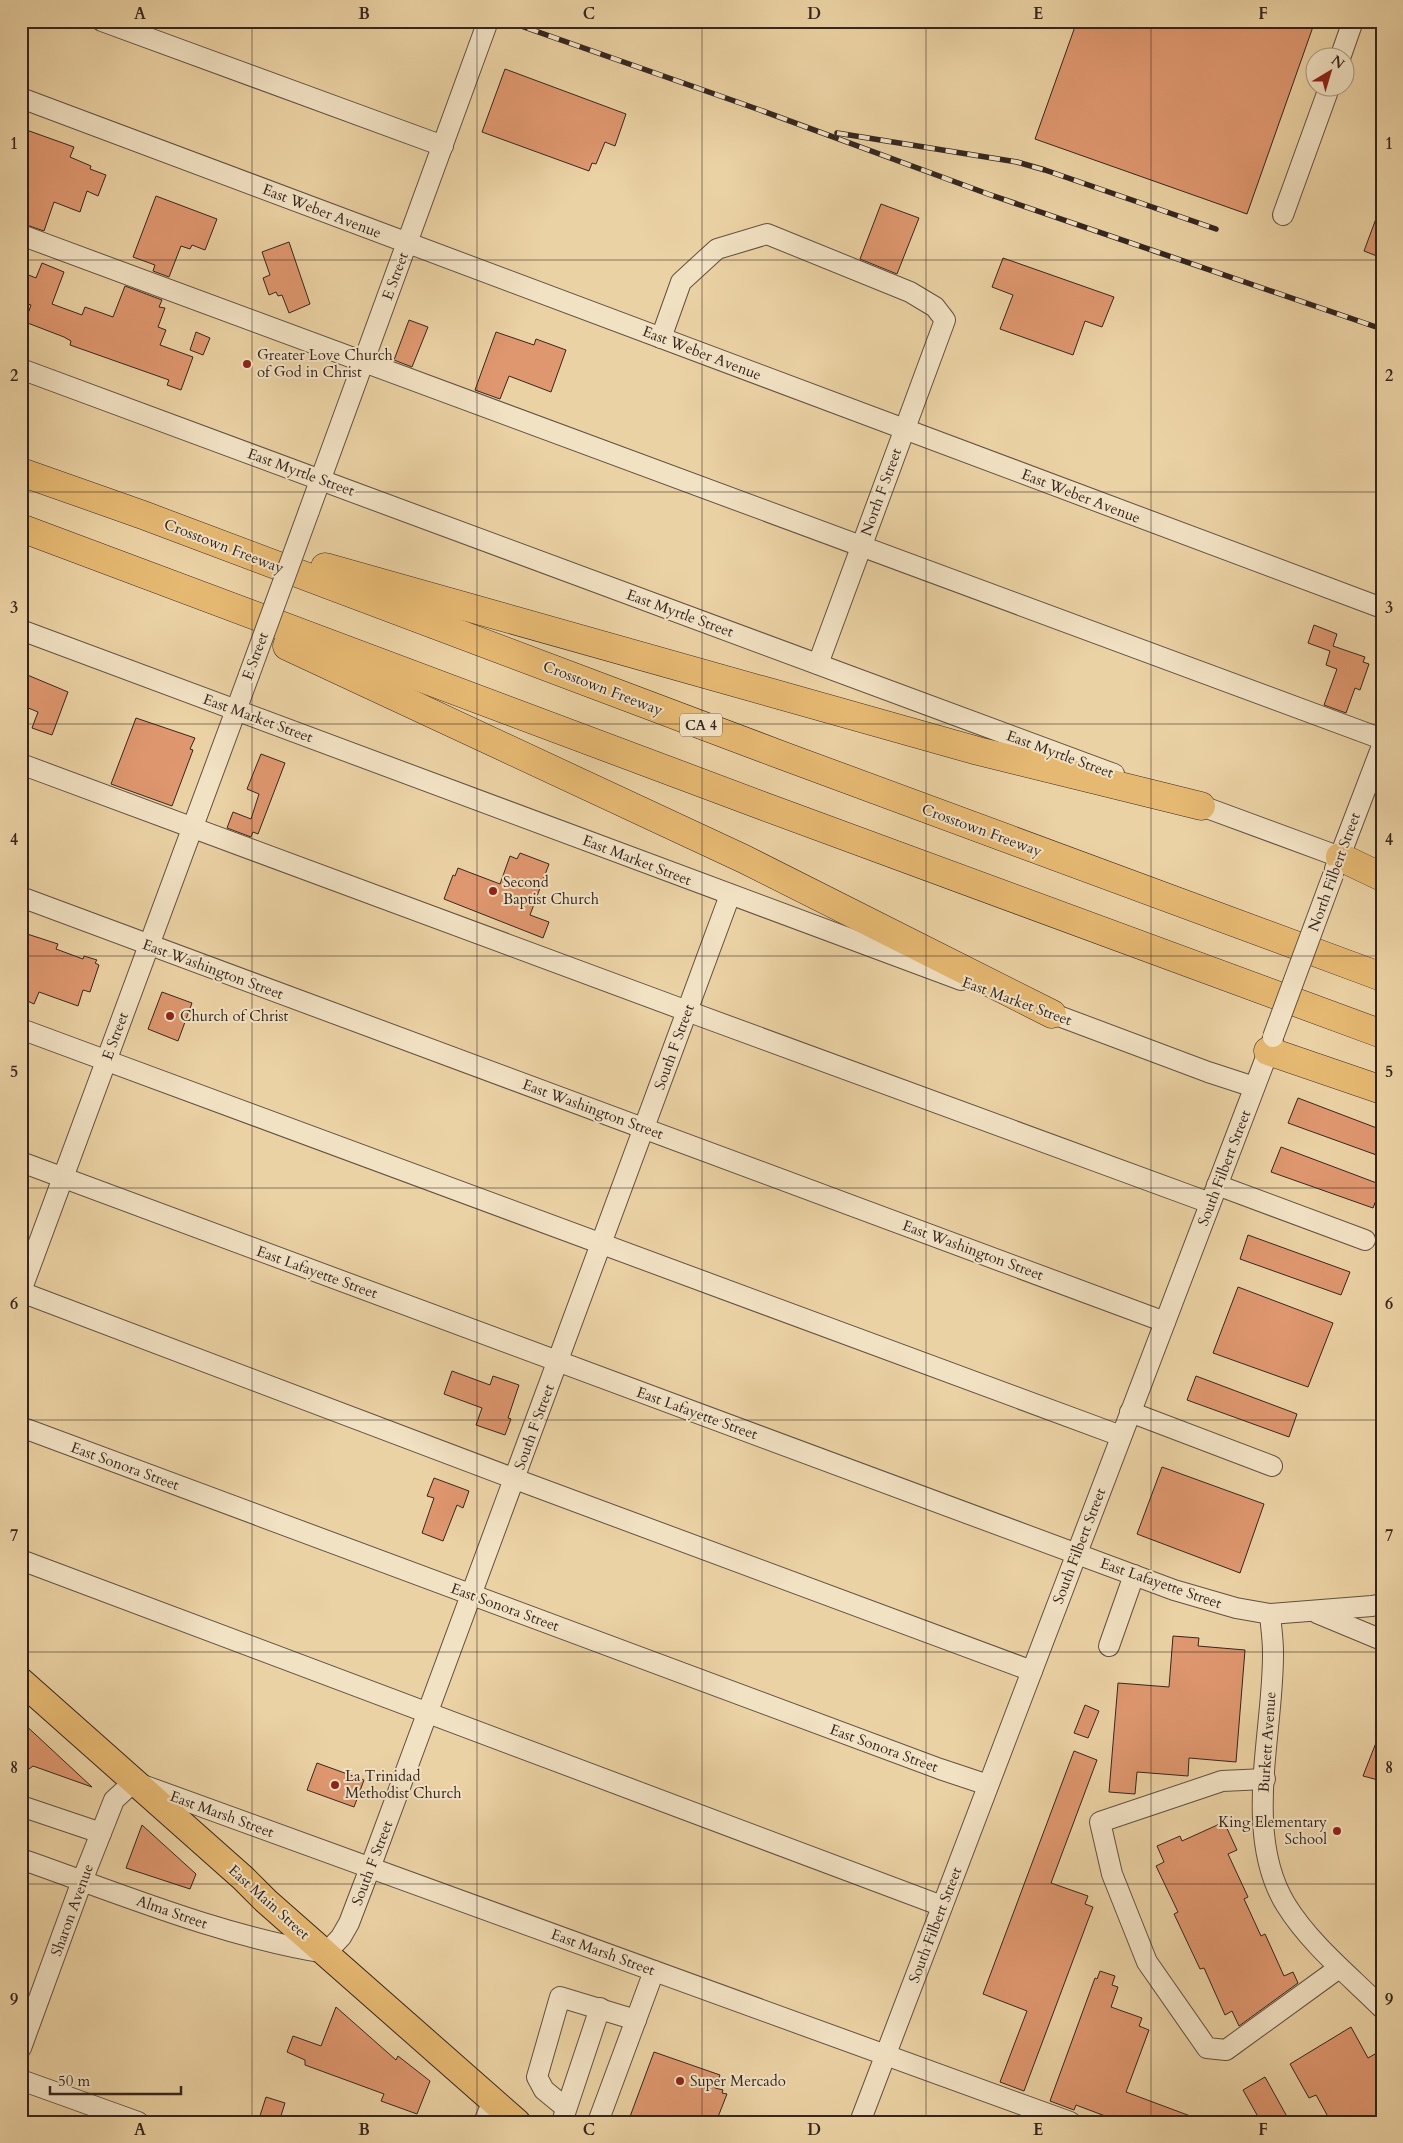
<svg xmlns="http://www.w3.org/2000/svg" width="1403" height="2143" viewBox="0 0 1403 2143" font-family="Cardo,serif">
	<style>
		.building { fill: #df976f; stroke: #352620 }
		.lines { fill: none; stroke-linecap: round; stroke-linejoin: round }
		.minor-casing { stroke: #625141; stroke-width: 22 }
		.major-casing { stroke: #352620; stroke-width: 28 }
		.highway-casing { stroke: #352620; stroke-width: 29 }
		.minor { stroke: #f2e2c4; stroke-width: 20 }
		.major { stroke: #e6b972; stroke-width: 26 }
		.highway { stroke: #e6b972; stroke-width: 28 }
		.rail-casing { stroke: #352620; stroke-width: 5.5 }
		.rail { stroke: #f2e2c4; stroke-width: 4; stroke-dasharray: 11; stroke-linecap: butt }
		.minor-bridge-casing { stroke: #625141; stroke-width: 22; stroke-linecap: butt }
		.minor-bridge { stroke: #f2e2c4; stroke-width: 20 }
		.grid { fill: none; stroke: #352620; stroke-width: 1; stroke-opacity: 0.55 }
		.poi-dot { fill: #8f2418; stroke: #f2e2c4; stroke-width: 2 }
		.labels { text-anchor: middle; stroke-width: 4; stroke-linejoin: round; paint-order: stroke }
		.shield { fill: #f2e2c4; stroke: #6e5e51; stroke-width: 1 }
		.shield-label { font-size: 14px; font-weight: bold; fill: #352620 }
		.street-label { font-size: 15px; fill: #352620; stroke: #f2e2c4 }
		.poi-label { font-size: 15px; fill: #352620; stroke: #f2e2c4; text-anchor: start }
		.neatline { fill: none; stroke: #352620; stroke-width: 2 }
		.grid-label { font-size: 16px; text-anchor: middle; font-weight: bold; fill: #352620 }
	</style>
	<rect width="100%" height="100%" fill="#ebd2a4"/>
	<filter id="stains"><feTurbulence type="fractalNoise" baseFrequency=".004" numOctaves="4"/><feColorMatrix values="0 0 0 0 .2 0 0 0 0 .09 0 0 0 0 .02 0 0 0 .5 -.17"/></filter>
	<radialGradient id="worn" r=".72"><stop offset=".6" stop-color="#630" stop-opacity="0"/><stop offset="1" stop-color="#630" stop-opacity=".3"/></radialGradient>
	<!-- building -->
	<g class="building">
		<polygon points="1077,21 1315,21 1247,214 1035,139"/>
		<polygon points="505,69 626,114 615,146 605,142 596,164 592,163 589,171 482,132"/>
		<polygon points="21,128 74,147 70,157 91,166 90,169 106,175 98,196 87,191 80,212 54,202 44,231 21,223 21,176 28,158 21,156"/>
		<polygon points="156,196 217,219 205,250 192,245 190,249 181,246 169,277 153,271 155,265 133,257"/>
		<polygon points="881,204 919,218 897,274 860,259"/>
		<polygon points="1380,208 1382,208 1382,258 1364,251"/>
		<polygon points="289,242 310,304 289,313 282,295 278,296 276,292 269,295 263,278 270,275 262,252"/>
		<polygon points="1003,258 1114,297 1102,327 1085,321 1073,355 1000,329 1013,295 992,287"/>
		<polygon points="42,263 64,272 52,304 82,315 85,307 113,317 125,286 162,300 159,307 165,308 158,327 166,330 160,345 193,357 181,390 167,385 169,380 70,345 71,341 64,337 25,322 31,305 21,302 21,288 26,274 36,278"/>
		<polygon points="409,320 428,327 412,367 394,360"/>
		<polygon points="196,332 210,338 203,355 190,350"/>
		<polygon points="496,332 534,345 536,339 566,350 551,392 509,376 500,399 475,390"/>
		<polygon points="1314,625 1337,634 1333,646 1365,657 1363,662 1369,664 1360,690 1355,688 1346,713 1324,705 1337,669 1326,665 1330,651 1308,643"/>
		<polygon points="25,674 68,692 52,735 32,728 38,712 21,705 21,684"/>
		<polygon points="136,718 195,738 190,749 193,750 172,806 111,784"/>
		<polygon points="261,754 285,763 258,834 253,832 251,837 227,828 233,812 251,819 259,794 247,789"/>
		<polygon points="520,853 549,864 530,915 549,922 543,938 444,899 453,875 455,876 458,868 500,884 510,856 517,859"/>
		<polygon points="21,932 58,944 56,949 83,959 84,956 97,960 95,963 99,965 90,992 83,990 78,1006 39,992 34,1004 21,998"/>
		<polygon points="162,992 192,1003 178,1041 148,1029"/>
		<polygon points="1298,1098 1382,1130 1382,1157 1288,1123"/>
		<polygon points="1281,1147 1382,1185 1373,1208 1271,1172"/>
		<polygon points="1248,1235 1350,1272 1341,1295 1240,1259"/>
		<polygon points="1238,1287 1333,1323 1308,1387 1213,1353"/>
		<polygon points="452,1371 490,1385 493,1376 519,1385 508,1418 511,1419 505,1435 476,1425 482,1408 444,1394"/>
		<polygon points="1196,1376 1297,1414 1289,1437 1187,1400"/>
		<polygon points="1162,1467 1264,1504 1240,1573 1137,1534"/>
		<polygon points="434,1478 469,1491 463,1508 457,1505 443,1541 422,1533 434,1498 427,1496"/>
		<polygon points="1173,1636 1199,1638 1198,1646 1245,1650 1236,1762 1189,1758 1188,1776 1137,1772 1135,1794 1109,1792 1118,1683 1169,1687"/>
		<polygon points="1085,1705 1099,1711 1088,1738 1074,1733"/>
		<polygon points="21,1721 92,1787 33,1766 21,1775"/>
		<polygon points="1381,1730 1382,1730 1382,1781 1363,1776"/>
		<polygon points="1074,1751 1097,1760 1051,1883 1088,1896 1085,1904 1093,1907 1024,2091 1000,2082 1027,2011 983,1994"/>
		<polygon points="317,1763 364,1780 354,1807 307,1790"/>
		<polygon points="1224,1822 1237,1850 1228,1854 1248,1897 1244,1899 1261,1936 1265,1934 1284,1976 1293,1972 1298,1983 1239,2026 1232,2011 1225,2015 1204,1968 1200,1969 1174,1914 1178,1912 1156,1866 1164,1862 1157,1846 1180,1836 1182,1841"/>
		<polygon points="142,1825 196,1874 190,1889 126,1868"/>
		<polygon points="1100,1971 1115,1976 1112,1985 1118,1987 1111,2007 1142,2018 1139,2026 1149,2030 1126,2092 1201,2120 1201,2122 1121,2122 1076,2105 1074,2110 1050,2101 1095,1978 1097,1979"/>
		<polygon points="336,2007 396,2060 398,2056 430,2081 417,2114 381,2101 384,2094 305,2065 305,2060 287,2052 293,2036 321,2046"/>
		<polygon points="1351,2027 1368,2058 1375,2054 1382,2065 1382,2122 1331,2122 1316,2095 1309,2098 1290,2064"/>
		<polygon points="654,2052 720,2075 715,2088 723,2090 722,2093 727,2094 716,2122 628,2122"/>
		<polygon points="1265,2077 1290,2122 1261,2122 1243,2090"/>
		<polygon points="266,2097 285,2103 279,2122 258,2122"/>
	</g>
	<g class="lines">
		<!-- minor casing -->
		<g class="minor-casing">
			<g id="minor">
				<polyline points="102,21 443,146"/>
				<polyline points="1340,58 1353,21"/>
				<polyline points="21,98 1382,608"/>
				<polyline points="1283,215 1329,88"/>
				<polyline points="21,235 1382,739"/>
				<polyline points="661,338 681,282 717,249 767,234 910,292 935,307 945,320 818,664"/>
				<polyline points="21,369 1114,774"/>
				<polyline points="309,511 488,21"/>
				<polyline points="21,630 961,980"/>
				<polyline points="21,764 687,1011 1210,1203"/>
				<polyline points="1188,801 1340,857"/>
				<polyline points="1335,869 1382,746"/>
				<polyline points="21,897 1165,1322"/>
				<polyline points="1040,1009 1208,1072 1254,1087"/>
				<polyline points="21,1029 1121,1436"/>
				<polyline points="21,1162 1174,1590 1236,1608 1270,1614 1372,1606 1382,1604"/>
				<polyline points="1217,1185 1365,1240"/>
				<polyline points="21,1291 249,675"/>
				<polyline points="21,1292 515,1479 1032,1671"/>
				<polyline points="1130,1412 1272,1466"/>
				<polyline points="21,1427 940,1769 988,1785"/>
				<polyline points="21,1560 942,1906"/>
				<polyline points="1317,1613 1382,1640"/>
				<path d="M1270,1614C1271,1627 1273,1639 1273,1652C1274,1731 1242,1834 1286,1905C1311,1945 1349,1975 1382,2008"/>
				<polyline points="1109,1646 1134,1575"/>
				<polyline points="1265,1779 1222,1781 1100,1822 1112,1874 1147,1962 1207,2048 1226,2050 1339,1968"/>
				<polyline points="21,1806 101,1833"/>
				<path d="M21,1859C121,1894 221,1936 326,1953L341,1937L349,1923L370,1868L730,895"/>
				<polyline points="21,2048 82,1881 114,1800 126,1789 137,1783 1070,2122"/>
				<polyline points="21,2080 138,2122"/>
				<polyline points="566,2108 544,2090 537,2077 560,1997 636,2020"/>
				<polyline points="484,2122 493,2101"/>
				<polyline points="562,2122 600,2008"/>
				<polyline points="598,2122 654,1971"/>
				<polyline points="860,2122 1273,1039"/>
			</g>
		</g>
		<!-- major casing -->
		<g class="major-casing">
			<polyline id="major" points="21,1681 243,1878 266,1901 517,2122"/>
		</g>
		<!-- highway casing -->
		<g class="highway-casing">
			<g id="highway">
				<polyline points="21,472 143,515 781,755 1382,977"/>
				<polyline points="21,528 763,806 1382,1034"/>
				<polyline points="325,567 978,751 1201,806"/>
				<polyline points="287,646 744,859 1052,1014"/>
				<polyline points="1340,857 1382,877"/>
				<polyline points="1268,1051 1382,1090"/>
			</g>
		</g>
		<!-- minor -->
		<use href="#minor" class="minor"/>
		<!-- major -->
		<use href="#major" class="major"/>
		<!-- highway -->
		<use href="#highway" class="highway"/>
		<!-- rail casing -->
		<g class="rail-casing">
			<g id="rail">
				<polyline points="507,21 760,110 988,194 1382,329"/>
				<polyline points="837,133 1017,162 1045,170 1216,229"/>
			</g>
		</g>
		<!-- rail -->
		<use href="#rail" class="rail"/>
		<!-- minor-bridge casing -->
		<g class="minor-bridge-casing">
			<g id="minor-bridge">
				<polyline points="249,675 309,511"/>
				<polyline points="1273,1037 1333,875"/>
			</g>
		</g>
		<!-- minor-bridge -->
		<use href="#minor-bridge" class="minor-bridge"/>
	</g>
	<!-- grid -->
	<path class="grid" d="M252,21V2122M477,21V2122M702,21V2122M926,21V2122M1151,21V2122M21,260H1382M21,492H1382M21,724H1382M21,956H1382M21,1188H1382M21,1420H1382M21,1652H1382M21,1884H1382"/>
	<!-- markers -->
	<g class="poi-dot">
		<circle cx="247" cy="364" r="5"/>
		<circle cx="493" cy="891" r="5"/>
		<circle cx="170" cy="1016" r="5"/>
		<circle cx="335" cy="1785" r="5"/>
		<circle cx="1337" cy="1831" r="5"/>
		<circle cx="680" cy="2081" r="5"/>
	</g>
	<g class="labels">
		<!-- shield labels -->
		<rect class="shield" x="680" y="713.5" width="42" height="23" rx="4"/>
		<g class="shield-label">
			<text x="701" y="730">CA 4</text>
		</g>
		<!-- street labels -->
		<g class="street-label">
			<text transform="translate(322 211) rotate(21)" y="5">East Weber Avenue</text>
			<text transform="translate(395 276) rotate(-70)" y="5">E Street</text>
			<text transform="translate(702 353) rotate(21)" y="5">East Weber Avenue</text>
			<text transform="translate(301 472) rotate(20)" y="5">East Myrtle Street</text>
			<text transform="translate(881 492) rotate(-70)" y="5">North F Street</text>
			<text transform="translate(1081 496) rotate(21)" y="5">East Weber Avenue</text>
			<text transform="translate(224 546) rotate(21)" y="5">Crosstown Freeway</text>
			<text transform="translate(680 613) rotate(20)" y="5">East Myrtle Street</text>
			<text transform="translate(255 656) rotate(-70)" y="5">E Street</text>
			<text transform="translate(603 688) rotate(21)" y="5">Crosstown Freeway</text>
			<text transform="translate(258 718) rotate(20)" y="5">East Market Street</text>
			<text transform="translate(1060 754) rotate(20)" y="5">East Myrtle Street</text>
			<text transform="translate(982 830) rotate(20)" y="5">Crosstown Freeway</text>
			<text transform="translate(637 860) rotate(21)" y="5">East Market Street</text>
			<text transform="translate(1334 872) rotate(-70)" y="5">North Filbert Street</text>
			<text transform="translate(213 969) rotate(20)" y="5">East Washington Street</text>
			<text transform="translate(1017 1001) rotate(20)" y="5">East Market Street</text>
			<text transform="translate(115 1036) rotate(-70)" y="5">E Street</text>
			<text transform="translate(674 1047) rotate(-70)" y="5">South F Street</text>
			<text transform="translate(593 1109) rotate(20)" y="5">East Washington Street</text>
			<text transform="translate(1224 1168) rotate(-69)" y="5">South Filbert Street</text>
			<text transform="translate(973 1250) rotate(20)" y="5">East Washington Street</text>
			<text transform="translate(317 1272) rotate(20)" y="5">East Lafayette Street</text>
			<text transform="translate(697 1413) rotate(20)" y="5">East Lafayette Street</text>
			<text transform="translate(534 1427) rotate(-70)" y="5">South F Street</text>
			<text transform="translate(125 1466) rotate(20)" y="5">East Sonora Street</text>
			<text transform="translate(1079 1546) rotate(-69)" y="5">South Filbert Street</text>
			<text transform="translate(1161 1583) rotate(19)" y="5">East Lafayette Street</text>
			<text transform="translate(505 1607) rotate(20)" y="5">East Sonora Street</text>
			<text transform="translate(1267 1742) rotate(-86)" y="5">Burkett Avenue</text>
			<text transform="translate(884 1748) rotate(20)" y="5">East Sonora Street</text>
			<text transform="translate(222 1814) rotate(20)" y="5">East Marsh Street</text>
			<text transform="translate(372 1863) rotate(-69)" y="5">South F Street</text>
			<text transform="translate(269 1902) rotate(42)" y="5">East Main Street</text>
			<text transform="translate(72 1910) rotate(-70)" y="5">Sharon Avenue</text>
			<text transform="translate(172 1912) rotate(19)" y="5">Alma Street</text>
			<text transform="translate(935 1925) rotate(-69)" y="5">South Filbert Street</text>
			<text transform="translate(603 1952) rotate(20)" y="5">East Marsh Street</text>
		</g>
		<!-- poi labels -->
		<g class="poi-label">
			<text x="257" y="360">Greater Love Church<tspan x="257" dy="17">of God in Christ</tspan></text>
			<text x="503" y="887">Second<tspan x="503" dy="17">Baptist Church</tspan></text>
			<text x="180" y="1021">Church of Christ</text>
			<text x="345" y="1781">La Trinidad<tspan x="345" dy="17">Methodist Church</tspan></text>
			<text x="1327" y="1827" text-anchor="end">King Elementary<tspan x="1327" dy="17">School</tspan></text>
			<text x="690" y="2086">Super Mercado</text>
		</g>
	</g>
	<!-- margin -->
	<rect width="1403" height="2143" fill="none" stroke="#ebd2a4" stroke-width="55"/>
	<!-- north arrow -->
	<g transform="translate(1330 72) rotate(38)"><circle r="24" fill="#f2e2c4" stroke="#a69782"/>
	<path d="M0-4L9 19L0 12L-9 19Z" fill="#8f2418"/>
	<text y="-8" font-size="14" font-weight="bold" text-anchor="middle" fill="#352620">N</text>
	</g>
	<!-- scale -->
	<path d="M50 2086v8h131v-8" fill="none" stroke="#352620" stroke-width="2.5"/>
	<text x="58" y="2086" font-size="15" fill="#352620" stroke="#f2e2c4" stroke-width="4" paint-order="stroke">50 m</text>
	<rect x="28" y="28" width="1348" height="2088" class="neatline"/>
	<g class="grid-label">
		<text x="140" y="19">A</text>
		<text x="364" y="19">B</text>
		<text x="589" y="19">C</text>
		<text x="814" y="19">D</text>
		<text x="1038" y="19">E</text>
		<text x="1263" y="19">F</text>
		<text x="14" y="149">1</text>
		<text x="1389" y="149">1</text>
		<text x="14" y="381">2</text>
		<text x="1389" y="381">2</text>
		<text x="14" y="613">3</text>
		<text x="1389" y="613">3</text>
		<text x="14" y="845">4</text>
		<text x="1389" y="845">4</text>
		<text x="14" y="1077">5</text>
		<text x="1389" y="1077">5</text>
		<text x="14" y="1309">6</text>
		<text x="1389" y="1309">6</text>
		<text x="14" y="1541">7</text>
		<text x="1389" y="1541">7</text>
		<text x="14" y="1773">8</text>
		<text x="1389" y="1773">8</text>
		<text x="14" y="2005">9</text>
		<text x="1389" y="2005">9</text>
		<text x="140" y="2135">A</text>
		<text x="364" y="2135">B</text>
		<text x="589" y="2135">C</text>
		<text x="814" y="2135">D</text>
		<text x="1038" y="2135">E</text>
		<text x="1263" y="2135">F</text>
	</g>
	<rect width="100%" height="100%" filter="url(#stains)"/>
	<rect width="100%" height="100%" fill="url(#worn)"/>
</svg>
